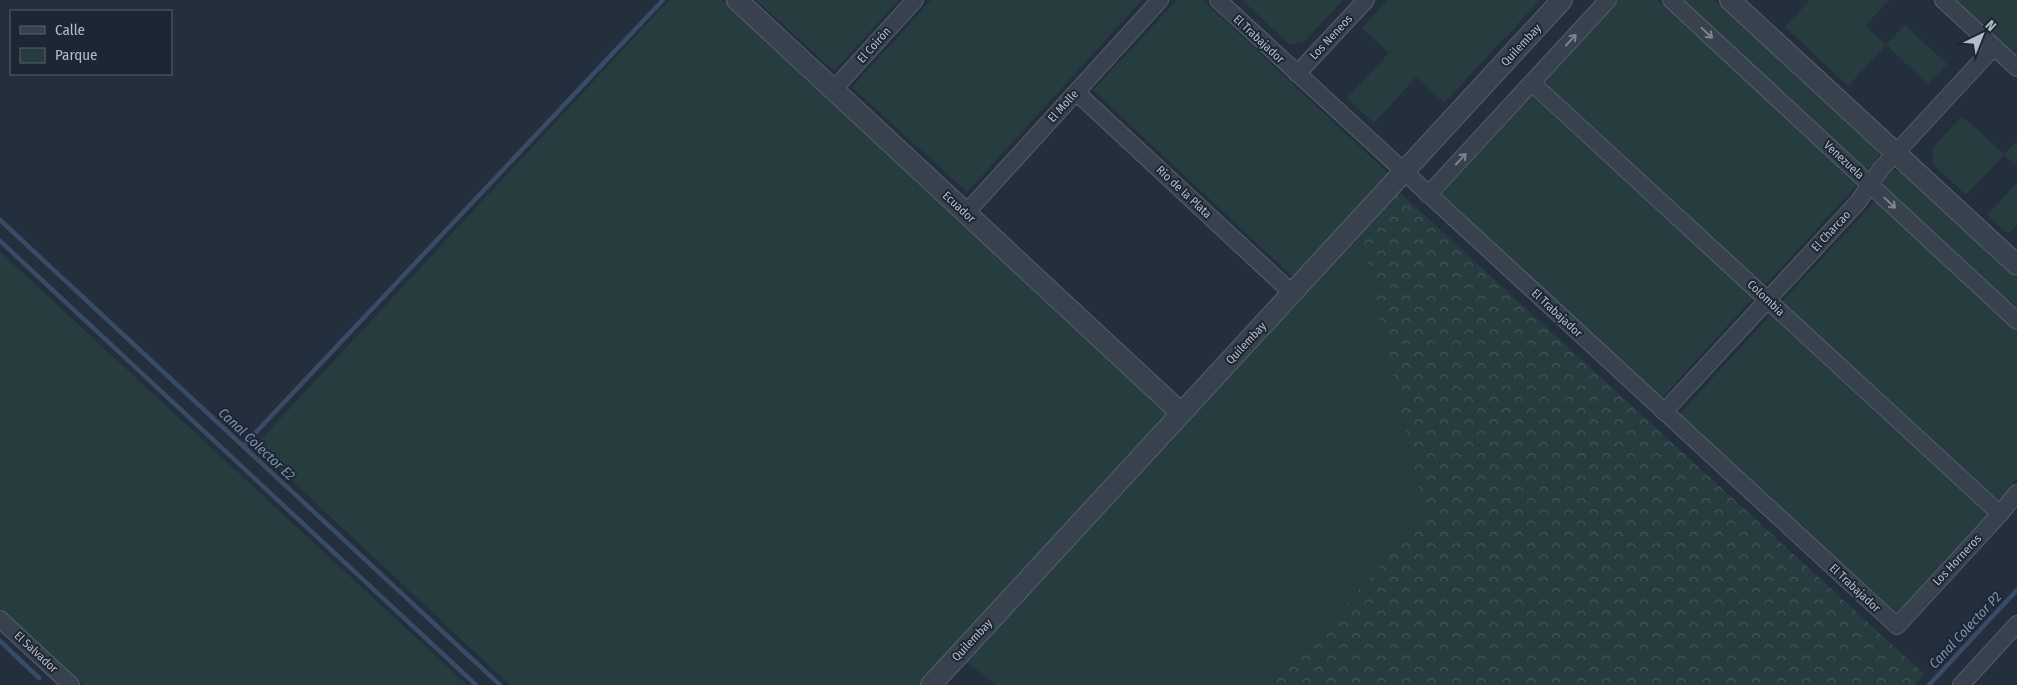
<svg xmlns="http://www.w3.org/2000/svg" width="2017" height="685" viewBox="0 0 2017 685" font-family="'Fira Sans Condensed',sans-serif">
	<style>
		.green { fill: #263c3f }
		.forest { fill: url(#forest-crowns) }
		.lines { fill: none; stroke-linecap: round; stroke-linejoin: round }
		.stream { stroke: #394c67; stroke-width: 4.5 }
		.minor-casing { stroke: #565f6c; stroke-width: 18 }
		.tertiary-casing { stroke: #565f6c; stroke-width: 22 }
		.minor { stroke: #38414e; stroke-width: 16 }
		.tertiary { stroke: #38414e; stroke-width: 20 }
		.oneway { stroke: #7c8592 }
		.labels { text-anchor: middle; stroke-width: 4; stroke-linejoin: round; paint-order: stroke }
		.street-label { font-size: 12px; fill: #b4bcc9; stroke: #1d2633 }
		.water-label { font-size: 14px; font-style: italic; fill: #7c92b1; stroke: #1d2633 }
	</style>
	<defs>
		<pattern id="forest-crowns" width="20" height="18" patternUnits="userSpaceOnUse" patternTransform="scale(1.25)"><rect width="20" height="18" fill="#263c3f"/><path d="M2 6a3 3 0 1 1 6 0M12 15a3 3 0 1 1 6 0" fill="none" stroke="#435659"/></pattern>
	</defs>
	<rect width="100%" height="100%" fill="#242f3e"/>
	<!-- green -->
	<g class="green">
		<polygon points="669,0 722,0 1167,413 919,685 510,685 255,446"/>
		<polygon points="756,0 899,0 834,71"/>
		<polygon points="931,0 1142,0 967,192 852,87"/>
		<polygon points="1177,0 1203,0 1389,174 1293,277 1093,90"/>
		<polygon points="1242,0 1343,0 1303,43 1289,44"/>
		<polygon points="1388,0 1540,0 1444,103 1416,77 1374,123 1347,98 1389,53 1362,28"/>
		<polygon points="1618,0 1657,0 1858,184 1764,286 1542,82"/>
		<path d="M1678,0H1714L1877,150L1879,156C1876,162 1870,169 1864,168Z"/>
		<polygon points="1810,0 1889,0 1865,26 1886,45 1905,25 1947,64 1928,84 1886,45 1848,86 1785,27"/>
		<polygon points="1956,0 2017,0 2017,56"/>
		<polygon points="1532,93 1754,297 1661,399 1439,195"/>
		<polygon points="1962,116 2004,154 2017,141 2017,166 2004,155 1966,195 1933,164 1932,148"/>
		<polygon points="1893,170 1900,171 2017,278 2017,311 1883,186 1884,179"/>
		<polygon points="2017,183 2017,225 2008,234 1987,215"/>
		<polygon points="1875,201 2017,331 2017,479 1999,502 1781,303"/>
		<polygon points="1361,235 1426,517 1270,685 996,685 965,661"/>
		<polygon points="0,252 467,685 83,685 0,608"/>
		<polygon points="1770,315 1989,516 1895,617 1677,417"/>
	</g>
	<!-- forest -->
	<polygon class="forest" points="1399,192 1924,674 1915,685 1270,685 1426,517 1361,235"/>
	<g class="lines">
		<!-- stream -->
		<g class="stream">
			<polyline points="0,220 500,685"/>
			<polyline points="0,241 476,685"/>
			<polyline points="243,446 663,0"/>
			<polyline points="0,641 39,678"/>
			<polyline points="1929,685 2017,590"/>
		</g>
		<!-- minor casing -->
		<g class="minor-casing">
			<g id="minor">
				<polyline points="1218,0 1897,626 2000,514 2017,493"/>
				<polyline points="1671,0 2017,321"/>
				<polyline points="1943,0 2017,68"/>
				<polyline points="1297,74 1366,0"/>
				<polyline points="1532,83 2000,514"/>
				<polyline points="833,90 915,0"/>
				<polyline points="1076,92 1292,293"/>
				<polyline points="1428,195 1608,0"/>
				<polyline points="966,213 1160,0"/>
				<polyline points="1664,412 1858,202 1880,170 1994,47"/>
				<polyline points="0,619 71,685"/>
				<polyline points="1961,685 2017,624"/>
			</g>
		</g>
		<!-- tertiary casing -->
		<g class="tertiary-casing">
			<g id="tertiary">
				<polyline points="737,0 1181,413"/>
				<polyline points="1730,0 2017,265"/>
				<polyline points="931,685 1562,0"/>
			</g>
		</g>
		<!-- minor -->
		<use href="#minor" class="minor"/>
		<!-- tertiary -->
		<use href="#tertiary" class="tertiary"/>
	</g>
	<!-- one-way arrows -->
	<defs><path id="oneway-shaft" d="M-6 0H5M1.5-3L5.5 0L1.5 3" fill="none" stroke-width="1.6" stroke-linecap="round" stroke-linejoin="round" transform="scale(1.25)"/></defs>
	<g class="oneway">
		<use href="#oneway-shaft" transform="translate(1707 33) rotate(43)"/>
		<use href="#oneway-shaft" transform="translate(1571 40) rotate(-47)"/>
		<use href="#oneway-shaft" transform="translate(1461 159) rotate(-47)"/>
		<use href="#oneway-shaft" transform="translate(1890 203) rotate(43)"/>
	</g>
	<g class="labels">
		<!-- street labels -->
		<g class="street-label">
			<text transform="translate(1331 37) rotate(-47)" y="4">Los Neneos</text>
			<text transform="translate(1259 39) rotate(43)" y="4">El Trabajador</text>
			<text transform="translate(874 45) rotate(-48)" y="4">El Coirón</text>
			<text transform="translate(1521 45) rotate(-47)" y="4">Quilembay</text>
			<text transform="translate(1063 106) rotate(-48)" y="4">El Molle</text>
			<text transform="translate(1844 160) rotate(43)" y="4">Venezuela</text>
			<text transform="translate(1184 192) rotate(43)" y="4">Río de la Plata</text>
			<text transform="translate(959 207) rotate(43)" y="4">Ecuador</text>
			<text transform="translate(1831 231) rotate(-47)" y="4">El Charcao</text>
			<text transform="translate(1766 298) rotate(43)" y="4">Colombia</text>
			<text transform="translate(1557 313) rotate(43)" y="4">El Trabajador</text>
			<text transform="translate(1246 343) rotate(-47)" y="4">Quilembay</text>
			<text transform="translate(1957 560) rotate(-47)" y="4">Los Horneros</text>
			<text transform="translate(1855 588) rotate(43)" y="4">El Trabajador</text>
			<text transform="translate(972 640) rotate(-47)" y="4">Quilembay</text>
			<text transform="translate(36 652) rotate(43)" y="4">El Salvador</text>
		</g>
		<!-- water labels -->
		<g class="water-label">
			<text transform="translate(257 444) rotate(43)" y="5">Canal Colector E2</text>
			<text transform="translate(1965 630) rotate(-47)" y="5">Canal Colector P2</text>
		</g>
	</g>
	<!-- legend -->
	<rect x="10" y="10" width="162" height="65" fill="#1d2633" stroke="#59626f"/>
	<rect x="20" y="26" width="25" height="8" fill="#38414e" stroke="#59626f"/>
	<text x="55" y="35" font-size="15" fill="#b4bcc9">Calle</text>
	<rect x="20" y="48" width="25" height="15" fill="#263c3f" stroke="#59626f"/>
	<text x="55" y="60" font-size="15" fill="#b4bcc9">Parque</text>
	<!-- north arrow -->
	<g transform="translate(1982 35) rotate(43)" stroke="#1d2633" stroke-width="4" paint-order="stroke">
	<path d="M0-4L9 19L0 12L-9 19Z" fill="#b4bcc9"/>
	<text y="-8" font-size="14" font-weight="bold" text-anchor="middle" fill="#b4bcc9">N</text>
	</g>
</svg>
